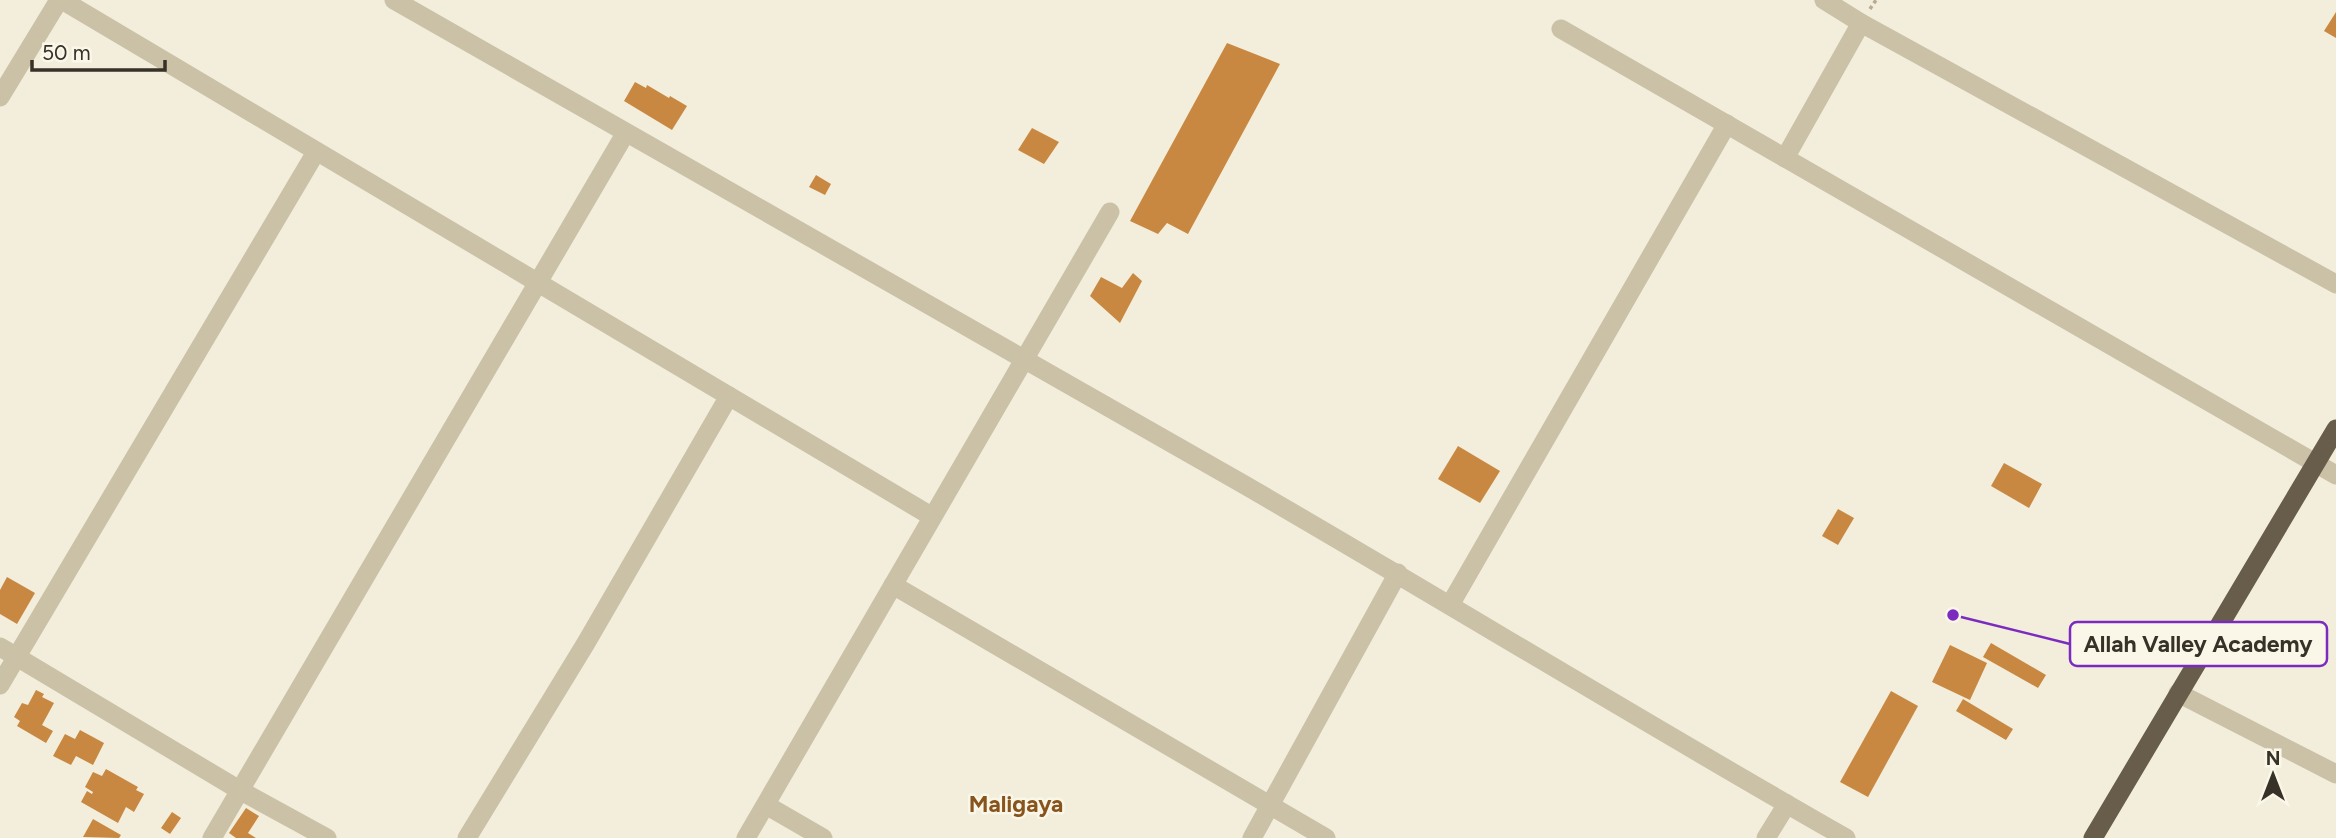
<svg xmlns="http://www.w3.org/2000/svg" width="2336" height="838" viewBox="0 0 2336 838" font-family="Figtree,sans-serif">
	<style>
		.building { fill: #c98842 }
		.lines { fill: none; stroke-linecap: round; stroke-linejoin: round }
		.path { stroke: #b7ab91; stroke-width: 3.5; stroke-dasharray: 3.5 3.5; stroke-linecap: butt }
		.minor { stroke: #cbc1a7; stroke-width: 19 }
		.trunk { stroke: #685c4b; stroke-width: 19 }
		.labels { text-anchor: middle; stroke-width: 5; stroke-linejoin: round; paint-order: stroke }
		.neighbourhood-label { font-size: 23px; font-weight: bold; fill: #88541e; stroke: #faf7e8 }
		.leader { fill: none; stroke: #7b2cbf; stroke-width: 2.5 }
		.callout-dot { fill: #7b2cbf; stroke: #faf7e8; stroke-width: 2.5 }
		.callout { fill: #faf7e8; stroke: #7b2cbf; stroke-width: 2.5 }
		.callout-label { font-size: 23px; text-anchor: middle; font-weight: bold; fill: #373127 }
	</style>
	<rect width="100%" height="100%" fill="#f2eedb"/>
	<!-- building -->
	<g class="building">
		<polygon points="2336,12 2336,38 2324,31"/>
		<polygon points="1227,43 1280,64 1188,234 1167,223 1158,234 1130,221"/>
		<polygon points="635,82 646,88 647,85 669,98 670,96 687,106 672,130 624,101"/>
		<polygon points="1032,128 1059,142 1044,164 1018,150"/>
		<polygon points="816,175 831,184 825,195 809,187"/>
		<polygon points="1133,273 1142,281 1120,323 1090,296 1101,277 1122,288"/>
		<polygon points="1458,446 1500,471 1480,503 1438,479"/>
		<polygon points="2004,463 2042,484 2029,508 1991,486"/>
		<polygon points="1838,509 1854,518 1838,545 1822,536"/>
		<polygon points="7,577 35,593 17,624 0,614 0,590"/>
		<polygon points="1991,643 2046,675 2038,688 1983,657"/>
		<polygon points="1950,645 1987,663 1970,700 1932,682"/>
		<polygon points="36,690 44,694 42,697 54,703 42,725 53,731 46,743 17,726 20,721 14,717 22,703 28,705"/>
		<polygon points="1891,691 1918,706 1868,797 1840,782"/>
		<polygon points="1963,699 2013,729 2006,740 1956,711"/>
		<polygon points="80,730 104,743 93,765 76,756 71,765 53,756 65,734 75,739"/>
		<polygon points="106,769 138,787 136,790 144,794 134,812 126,807 118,823 81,802 87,791 92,794 93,792 85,787 93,772 102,776"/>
		<polygon points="246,808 259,816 248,833 256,838 236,838 229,833"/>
		<polygon points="172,812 181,818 170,834 161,828"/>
		<polygon points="93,819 121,835 119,838 83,837"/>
	</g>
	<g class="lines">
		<!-- path -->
		<polyline class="path" points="1870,9 1876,0"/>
		<!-- minor -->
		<g class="minor">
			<polyline points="62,0 931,516"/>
			<path d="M394,0C676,163 961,321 1243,484C1445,601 1644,723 1846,838"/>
			<polyline points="1824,0 1861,23 2336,284"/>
			<polyline points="1561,29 2336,475"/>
			<polyline points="0,97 59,0"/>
			<polyline points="1785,158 1861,23"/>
			<polyline points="893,585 1326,838"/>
			<polyline points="1450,605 1727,124"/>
			<polyline points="0,647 241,791 327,838"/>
			<polyline points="0,685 316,152"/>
			<polyline points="2178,693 2336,774"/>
			<polyline points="766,805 823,838"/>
			<polyline points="212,838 625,134"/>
			<polyline points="467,838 586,643 729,396"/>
			<polyline points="746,838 1110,212"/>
			<polyline points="1252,838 1398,573"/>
			<polyline points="1766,838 1787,804"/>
		</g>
		<!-- trunk -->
		<polyline class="trunk" points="2093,838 2336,429"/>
	</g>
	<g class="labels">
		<!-- neighbourhood labels -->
		<g class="neighbourhood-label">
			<text x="1016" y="812">Maligaya</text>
		</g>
	</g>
	<!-- callouts -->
	<path class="leader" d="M1953 615L2070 644"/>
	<circle class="callout-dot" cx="1953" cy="615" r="7"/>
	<rect class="callout" x="2070" y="622" width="257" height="44" rx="7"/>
	<g class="callout-label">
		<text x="2198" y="652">Allah Valley Academy</text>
	</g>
	<!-- north arrow -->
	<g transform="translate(2273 775)" stroke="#faf7e8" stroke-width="5" paint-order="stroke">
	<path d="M0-5L12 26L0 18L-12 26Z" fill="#373127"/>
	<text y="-10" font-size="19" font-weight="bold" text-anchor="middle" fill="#373127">N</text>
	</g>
	<!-- scale -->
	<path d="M32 60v10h133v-10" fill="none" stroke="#373127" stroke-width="3.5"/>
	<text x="42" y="60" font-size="21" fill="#373127" stroke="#faf7e8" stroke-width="5" paint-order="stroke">50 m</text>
</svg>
